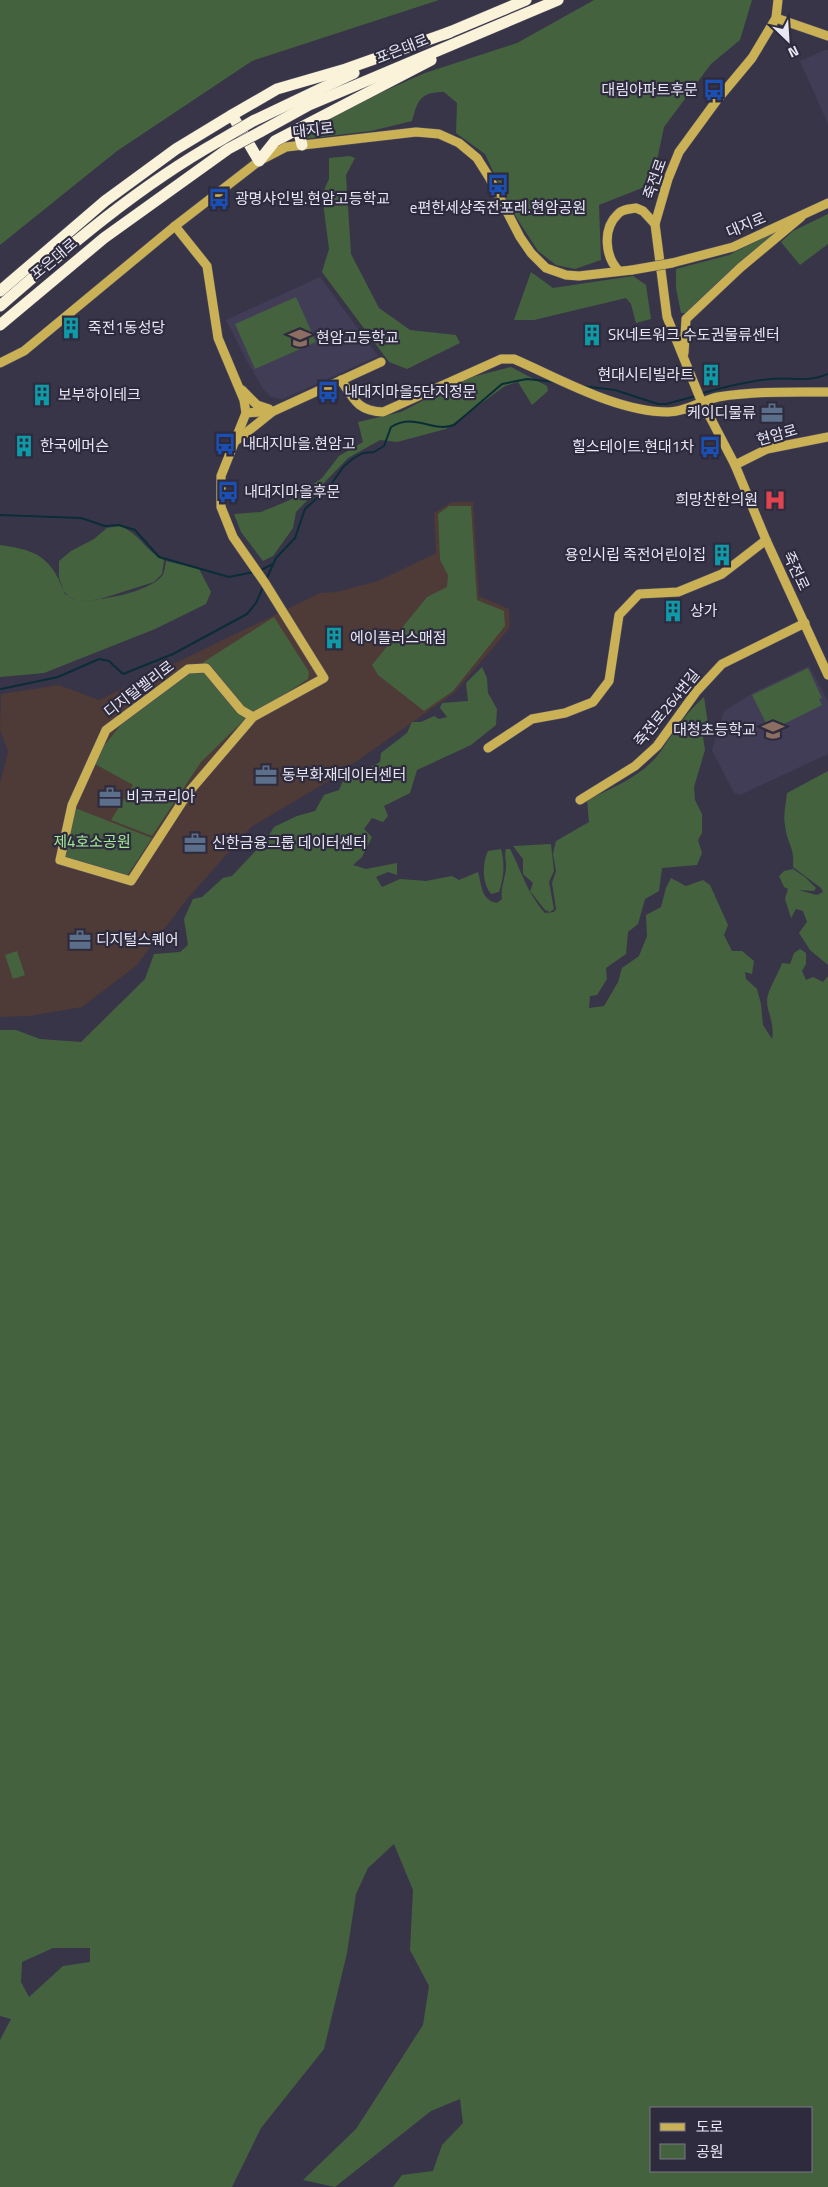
<svg xmlns="http://www.w3.org/2000/svg" width="828" height="2187" viewBox="0 0 828 2187" font-family="'Titillium Web','Noto Sans KR',sans-serif">
	<style>
		.built { fill: #413d57 }
		.industrial { fill: #4e3a36 }
		.green { fill: #45623e; fill-rule: evenodd }
		.lines { fill: none; stroke-linecap: round; stroke-linejoin: round }
		.stream { stroke: #0a2d37; stroke-width: 2 }
		.secondary-casing { stroke: #545164; stroke-width: 10 }
		.highway-casing { stroke: #545164; stroke-width: 12 }
		.secondary { stroke: #cab156; stroke-width: 9 }
		.highway { stroke: #faf3da; stroke-width: 11 }
		.secondary-bridge-casing { stroke: #545164; stroke-width: 10; stroke-linecap: butt }
		.highway-bridge-casing { stroke: #545164; stroke-width: 12; stroke-linecap: butt }
		.secondary-bridge { stroke: #cab156; stroke-width: 9 }
		.highway-bridge { stroke: #faf3da; stroke-width: 11 }
		.labels { text-anchor: middle; stroke-width: 4.5; stroke-linejoin: round; paint-order: stroke }
		.street-label { font-size: 15px; fill: #e7e6f3; stroke: #2e2b3e }
		.poi-label { font-size: 15px; fill: #e7e6f3; stroke: #2e2b3e; text-anchor: start }
		.park-label { font-size: 15px; fill: #a0e890; stroke: #2e2b3e }
	</style>
	<rect width="100%" height="100%" fill="#383549"/>
	<!-- built -->
	<g class="built">
		<polygon points="825,50 828,50 828,124 800,61"/>
		<polygon points="320,277 378,356 283,399 271,397 263,389 247,361 226,320"/>
		<polygon points="809,666 828,701 828,754 740,795 734,793 712,750 724,711 756,691"/>
	</g>
	<!-- industrial -->
	<polygon class="industrial" points="452,502 473,502 479,596 509,609 510,627 492,649 454,693 327,782 251,827 188,898 136,966 82,1007 30,1016 0,1017 0,784 8,751 0,731 1,694 59,685 99,700 320,593 336,592 378,581 436,553 434,513"/>
	<!-- green -->
	<g class="green">
		<polygon points="0,0 439,0 252,61 117,151 0,245"/>
		<path d="M594,0H752L740,40L711,64L664,127L652,184L599,205L601,260L575,269L556,265L538,251L509,206L485,154L456,133L457,103L444,92C420,92 418,100 412,121L371,131L304,139L302,132L355,104L425,73L517,43Z"/>
		<polygon points="350,156 355,158 346,175 351,254 379,308 410,330 456,335 460,343 407,369 389,362 322,272 329,249 322,195 329,179 329,158"/>
		<polygon points="828,214 828,244 800,265 781,242 793,231"/>
		<polygon points="779,230 728,273 686,313 681,313 676,288 676,269 729,255"/>
		<polygon points="531,272 553,288 633,276 646,285 651,319 636,323 631,304 626,298 534,320 514,320"/>
		<polygon points="296,297 316,342 255,369 235,324"/>
		<polygon points="511,367 547,386 548,391 532,405 518,382 505,386 446,429 397,442 380,440 348,458 296,512 293,528 273,556 263,561 241,532 234,514 261,512 290,500 322,478 339,456 363,442 358,422 401,412 464,379"/>
		<polygon points="449,506 471,506 477,600 504,611 505,626 453,691 424,711 378,675 372,665 427,597 447,587 448,575 440,560 438,514"/>
		<path d="M119,526C140,533 145,551 164,560L162,574L154,582L97,600L77,601C98,601 148,593 162,576C165,572 165,566 166,561L199,569L211,592L206,604L155,629L44,673L0,677V545C26,549 45,552 58,578C63,589 64,595 76,601L65,594L59,578V561L71,551L94,539L107,528Z"/>
		<polygon points="274,617 309,672 308,679 241,723 201,762 152,836 111,820 133,785 95,764 103,747 124,721 205,661"/>
		<path d="M482,667L487,678L488,693L497,709L496,725L471,745L417,770L410,793L384,806L388,816L383,822L372,818L364,829L372,837L362,857L353,865L366,869L397,863V875L388,872L376,877L382,887L400,879L426,881L452,876L459,880L478,872C482,886 481,900 497,903L502,899C500,888 506,877 506,866C506,859 504,855 506,849H510C523,874 526,891 545,913L554,912L556,909L552,883L556,871L553,854L556,841L589,822L587,800C613,788 644,775 661,751C674,731 686,713 704,697L708,724L703,737L705,750L694,787L695,800L702,814V833L698,840L702,853L697,865L662,868L659,891L645,899L638,924L628,932L626,954L606,968L607,979L597,995L590,996L589,1008L604,1006L618,982L622,968L639,956L647,936L646,915L661,907L666,888L671,878L686,886L703,880L710,885L728,925L724,935L732,951H742L754,961L752,974L745,972L746,979L757,989L761,1004L763,1025L772,1039C775,1023 767,1013 767,1000C768,989 778,975 782,963L790,964L794,953L800,949L806,953V964L802,971L806,980L813,977L823,982L828,976V2187H393L402,2175L433,2171L442,2145L463,2123L460,2099L431,2111L335,2187L303,2180L356,2129L423,2025L429,1986L410,1950L413,1890L394,1844L368,1868L356,1894L347,1953L324,2049L261,2128L232,2187H0V2040L11,2019L0,2016V1030H16L40,1039L81,1042L145,979L154,954L180,952L188,945L184,919L193,899L202,897L223,878L232,876L266,840L274,827L297,816L315,811L324,795L339,790L343,781L380,762L381,753L407,733L412,722H421L434,716L439,719L447,717L440,708L442,703L468,701L466,683ZM53,1948H90V1962L63,1966L29,1997L21,1982L22,1962ZM652,2108H812V2171H652Z"/>
		<polygon points="808,668 822,698 819,699 822,705 772,730 768,727 752,695"/>
		<path d="M828,771V965L810,950L799,933L807,922L803,911L796,909L791,918L785,899L788,889L784,887L779,876L784,871L793,869L805,877L816,888L814,891L798,890L817,895L823,892L821,888L793,867C795,847 787,844 785,825C783,815 786,803 787,793Z"/>
		<polygon points="75,808 152,838 127,876 66,858 64,851"/>
		<polygon points="551,844 554,871 549,882 554,909 550,912 545,910 530,891 533,883 523,874 523,859 513,846"/>
		<path d="M501,849C505,864 504,877 499,892L491,894C482,883 482,864 488,851Z"/>
		<polygon points="17,951 25,975 13,979 5,955"/>
	</g>
	<g class="lines">
		<!-- stream -->
		<g class="stream">
			<polyline points="582,386 615,390 658,404 666,404 696,396"/>
			<path d="M703,393C725,387 748,381 771,379C791,377 809,383 828,374"/>
			<polyline points="0,515 81,518 105,526 119,525 135,530 159,557 229,577 254,572"/>
			<polyline points="259,571 273,564"/>
			<path d="M266,580L276,558L295,538L305,509L329,487L344,466L354,458L363,453L374,452L384,446L391,427C415,412 432,433 454,425L502,384L527,379L555,382"/>
			<polyline points="1,689 58,677 99,659 109,661 123,674 173,654 247,614 256,603 263,587"/>
		</g>
		<!-- secondary casing -->
		<g class="secondary-casing">
			<g id="secondary">
				<polyline points="778,0 776,18 752,58 717,100 679,152 668,179 655,224 667,317 700,398 735,465 766,540 828,675"/>
				<polyline points="776,18 828,36"/>
				<polyline points="175,226 207,266 218,338 244,400 246,413 221,476 221,507 233,537 265,583 324,678 253,717 188,793 131,881 60,860 72,805 106,730 188,669 206,668 241,710 253,717"/>
				<polyline points="672,263 733,247 828,203"/>
				<path d="M619,271C605,257 602,229 618,214C622,209 630,209 636,208L643,211L655,224"/>
				<polyline points="684,353 686,319 740,268 801,217"/>
				<polyline points="0,363 24,351 175,226 259,161 286,147 416,132 439,134 459,143 477,158 489,177 520,237 531,253 546,268 566,275 579,276 632,270"/>
				<path d="M341,380C354,400 358,411 383,412L501,359H514C560,379 617,412 668,412C686,412 700,401 718,397C754,391 791,392 828,392"/>
				<polyline points="242,390 257,405 269,409"/>
				<polyline points="246,413 274,411 381,362"/>
				<polyline points="237,440 272,412"/>
				<polyline points="735,465 767,449 828,437"/>
				<polyline points="488,748 532,719 565,713 593,702 609,681 619,615 639,594 678,592 722,574 766,540"/>
				<polyline points="580,800 635,766 657,746 696,692 722,664 805,623"/>
			</g>
		</g>
		<!-- highway casing -->
		<g class="highway-casing">
			<g id="highway">
				<polyline points="445,34 526,0"/>
				<polyline points="232,115 259,161 275,141 431,60"/>
				<polyline points="253,121 354,73"/>
				<polyline points="298,129 302,145"/>
				<polyline points="260,132 309,105 558,0"/>
				<polyline points="0,291 105,201 176,149 232,115 277,89 346,69 450,32"/>
				<path d="M0,306C69,246 139,186 219,141"/>
				<polyline points="0,325 104,238 228,149"/>
			</g>
		</g>
		<!-- secondary -->
		<use href="#secondary" class="secondary"/>
		<!-- highway -->
		<use href="#highway" class="highway"/>
		<!-- secondary-bridge casing -->
		<g class="secondary-bridge-casing">
			<polyline id="secondary-bridge" points="632,270 672,263"/>
		</g>
		<!-- highway-bridge casing -->
		<g class="highway-bridge-casing">
			<g id="highway-bridge">
				<polyline points="219,141 253,121"/>
				<polyline points="228,149 260,132"/>
			</g>
		</g>
		<!-- secondary-bridge -->
		<use href="#secondary-bridge" class="secondary-bridge"/>
		<!-- highway-bridge -->
		<use href="#highway-bridge" class="highway-bridge"/>
	</g>
	<!-- icons -->
	<defs>
		<g id="bus-bare" transform="scale(1.725)"><path d="M-5-6H5V4H4V6H2V4H-2V6H-4V4H-5ZM-3.5-4V0h7V-4ZM-3.5 1.2v1.5H-2V1.2ZM2 1.2v1.5H3.5V1.2Z" fill="#1a4fb4" stroke="#2e2b3e" stroke-width="2.5" paint-order="stroke"/></g>
		<g id="building-bare" transform="scale(1.725)"><path d="M-4-6H4V6H1V3H-1V6H-4ZM-2.5-4.3h1.7v1.8h-1.7ZM.8-4.3h1.7v1.8H.8ZM-2.5-1h1.7V.8h-1.7ZM.8-1h1.7V.8H.8Z" fill="#0f9aa8" stroke="#2e2b3e" stroke-width="2.5" paint-order="stroke"/></g>
		<g id="school-bare" transform="scale(1.725)"><path d="M0-5L7-2L0 1L-7-2ZM-4 1L0 2.5L4 1V4Q0 6-4 4Z" fill="#8d6e63" stroke="#2e2b3e" stroke-width="2.5" paint-order="stroke"/></g>
		<g id="office-bare" transform="scale(1.725)"><path d="M-6-3h4V-5.5h4V-3h4V5H-6ZM-1-4.5V-3h2v-1.5ZM-6 0V1H6V0Z" fill="#5c6f8a" stroke="#2e2b3e" stroke-width="2.5" paint-order="stroke"/></g>
		<g id="hospital-bare" transform="scale(1.725)"><path d="M-5-5h3v3.5h4V-5h3V5h-3V1.5h-4V5h-3Z" fill="#e0444e" stroke="#2e2b3e" stroke-width="2.5" paint-order="stroke"/></g>
	</defs>
	<g fill-rule="evenodd">
		<use href="#bus-bare" x="714" y="90"/>
		<use href="#bus-bare" x="498" y="185"/>
		<use href="#bus-bare" x="219" y="199"/>
		<use href="#building-bare" x="71" y="328"/>
		<use href="#building-bare" x="592" y="335"/>
		<use href="#school-bare" x="300" y="338"/>
		<use href="#building-bare" x="711" y="375"/>
		<use href="#bus-bare" x="328" y="392"/>
		<use href="#building-bare" x="42" y="395"/>
		<use href="#office-bare" x="772" y="413"/>
		<use href="#bus-bare" x="225" y="444"/>
		<use href="#building-bare" x="24" y="446"/>
		<use href="#bus-bare" x="710" y="447"/>
		<use href="#bus-bare" x="228" y="492"/>
		<use href="#hospital-bare" x="775" y="500"/>
		<use href="#building-bare" x="722" y="555"/>
		<use href="#building-bare" x="673" y="611"/>
		<use href="#building-bare" x="334" y="638"/>
		<use href="#school-bare" x="773" y="730"/>
		<use href="#office-bare" x="266" y="775"/>
		<use href="#office-bare" x="110" y="797"/>
		<use href="#office-bare" x="195" y="843"/>
		<use href="#office-bare" x="80" y="940"/>
	</g>
	<g class="labels">
		<!-- street labels -->
		<g class="street-label">
			<text transform="translate(402 49) rotate(-22)" y="5">포은대로</text>
			<text transform="translate(313 130) rotate(-6)" y="5">대지로</text>
			<text transform="translate(655 179) rotate(-71)" y="5">죽전로</text>
			<text transform="translate(746 225) rotate(-23)" y="5">대지로</text>
			<text transform="translate(54 259) rotate(-40)" y="5">포은대로</text>
			<text transform="translate(777 435) rotate(-16)" y="5">현암로</text>
			<text transform="translate(796 571) rotate(65)" y="5">죽전로</text>
			<text transform="translate(139 689) rotate(-37)" y="5">디지털벨리로</text>
			<text transform="translate(667 708) rotate(-51)" y="5">죽전로264번길</text>
		</g>
		<!-- poi labels -->
		<g class="poi-label">
			<text x="698" y="95" text-anchor="end">대림아파트후문</text>
			<text x="235" y="204">광명샤인빌.현암고등학교</text>
			<text x="498" y="213" text-anchor="middle">e편한세상죽전포레.현암공원</text>
			<text x="88" y="333">죽전1동성당</text>
			<text x="608" y="340">SK네트워크 수도권물류센터</text>
			<text x="316" y="343">현암고등학교</text>
			<text x="694" y="380" text-anchor="end">현대시티빌라트</text>
			<text x="344" y="397">내대지마을5단지정문</text>
			<text x="58" y="400">보부하이테크</text>
			<text x="756" y="418" text-anchor="end">케이디물류</text>
			<text x="242" y="449">내대지마을.현암고</text>
			<text x="40" y="451">한국에머슨</text>
			<text x="694" y="452" text-anchor="end">힐스테이트.현대1차</text>
			<text x="244" y="497">내대지마을후문</text>
			<text x="758" y="505" text-anchor="end">희망찬한의원</text>
			<text x="706" y="560" text-anchor="end">용인시립 죽전어린이집</text>
			<text x="690" y="616">상가</text>
			<text x="350" y="643">에이플러스매점</text>
			<text x="756" y="735" text-anchor="end">대청초등학교</text>
			<text x="282" y="780">동부화재데이터센터</text>
			<text x="126" y="802">비코코리아</text>
			<text x="212" y="848">신한금융그룹 데이터센터</text>
			<text x="96" y="945">디지털스퀘어</text>
		</g>
		<!-- park labels -->
		<g class="park-label">
			<text x="92" y="847">제4호소공원</text>
		</g>
	</g>
	<!-- legend -->
	<rect x="650" y="2107" width="162" height="65" fill="#2e2b3e" stroke="#787686"/>
	<rect x="660" y="2123" width="25" height="8" fill="#cab156" stroke="#787686"/>
	<text x="696" y="2132" font-size="15" fill="#e7e6f3">도로</text>
	<rect x="660" y="2144" width="25" height="15" fill="#45623e" stroke="#787686"/>
	<text x="696" y="2157" font-size="15" fill="#e7e6f3">공원</text>
	<!-- north arrow -->
	<g transform="translate(788 40) rotate(155)" stroke="#2e2b3e" stroke-width="4" paint-order="stroke">
	<path d="M0-4L9 19L0 12L-9 19Z" fill="#e7e6f3"/>
	<text y="-8" font-size="14" font-weight="bold" text-anchor="middle" fill="#e7e6f3">N</text>
	</g>
</svg>
